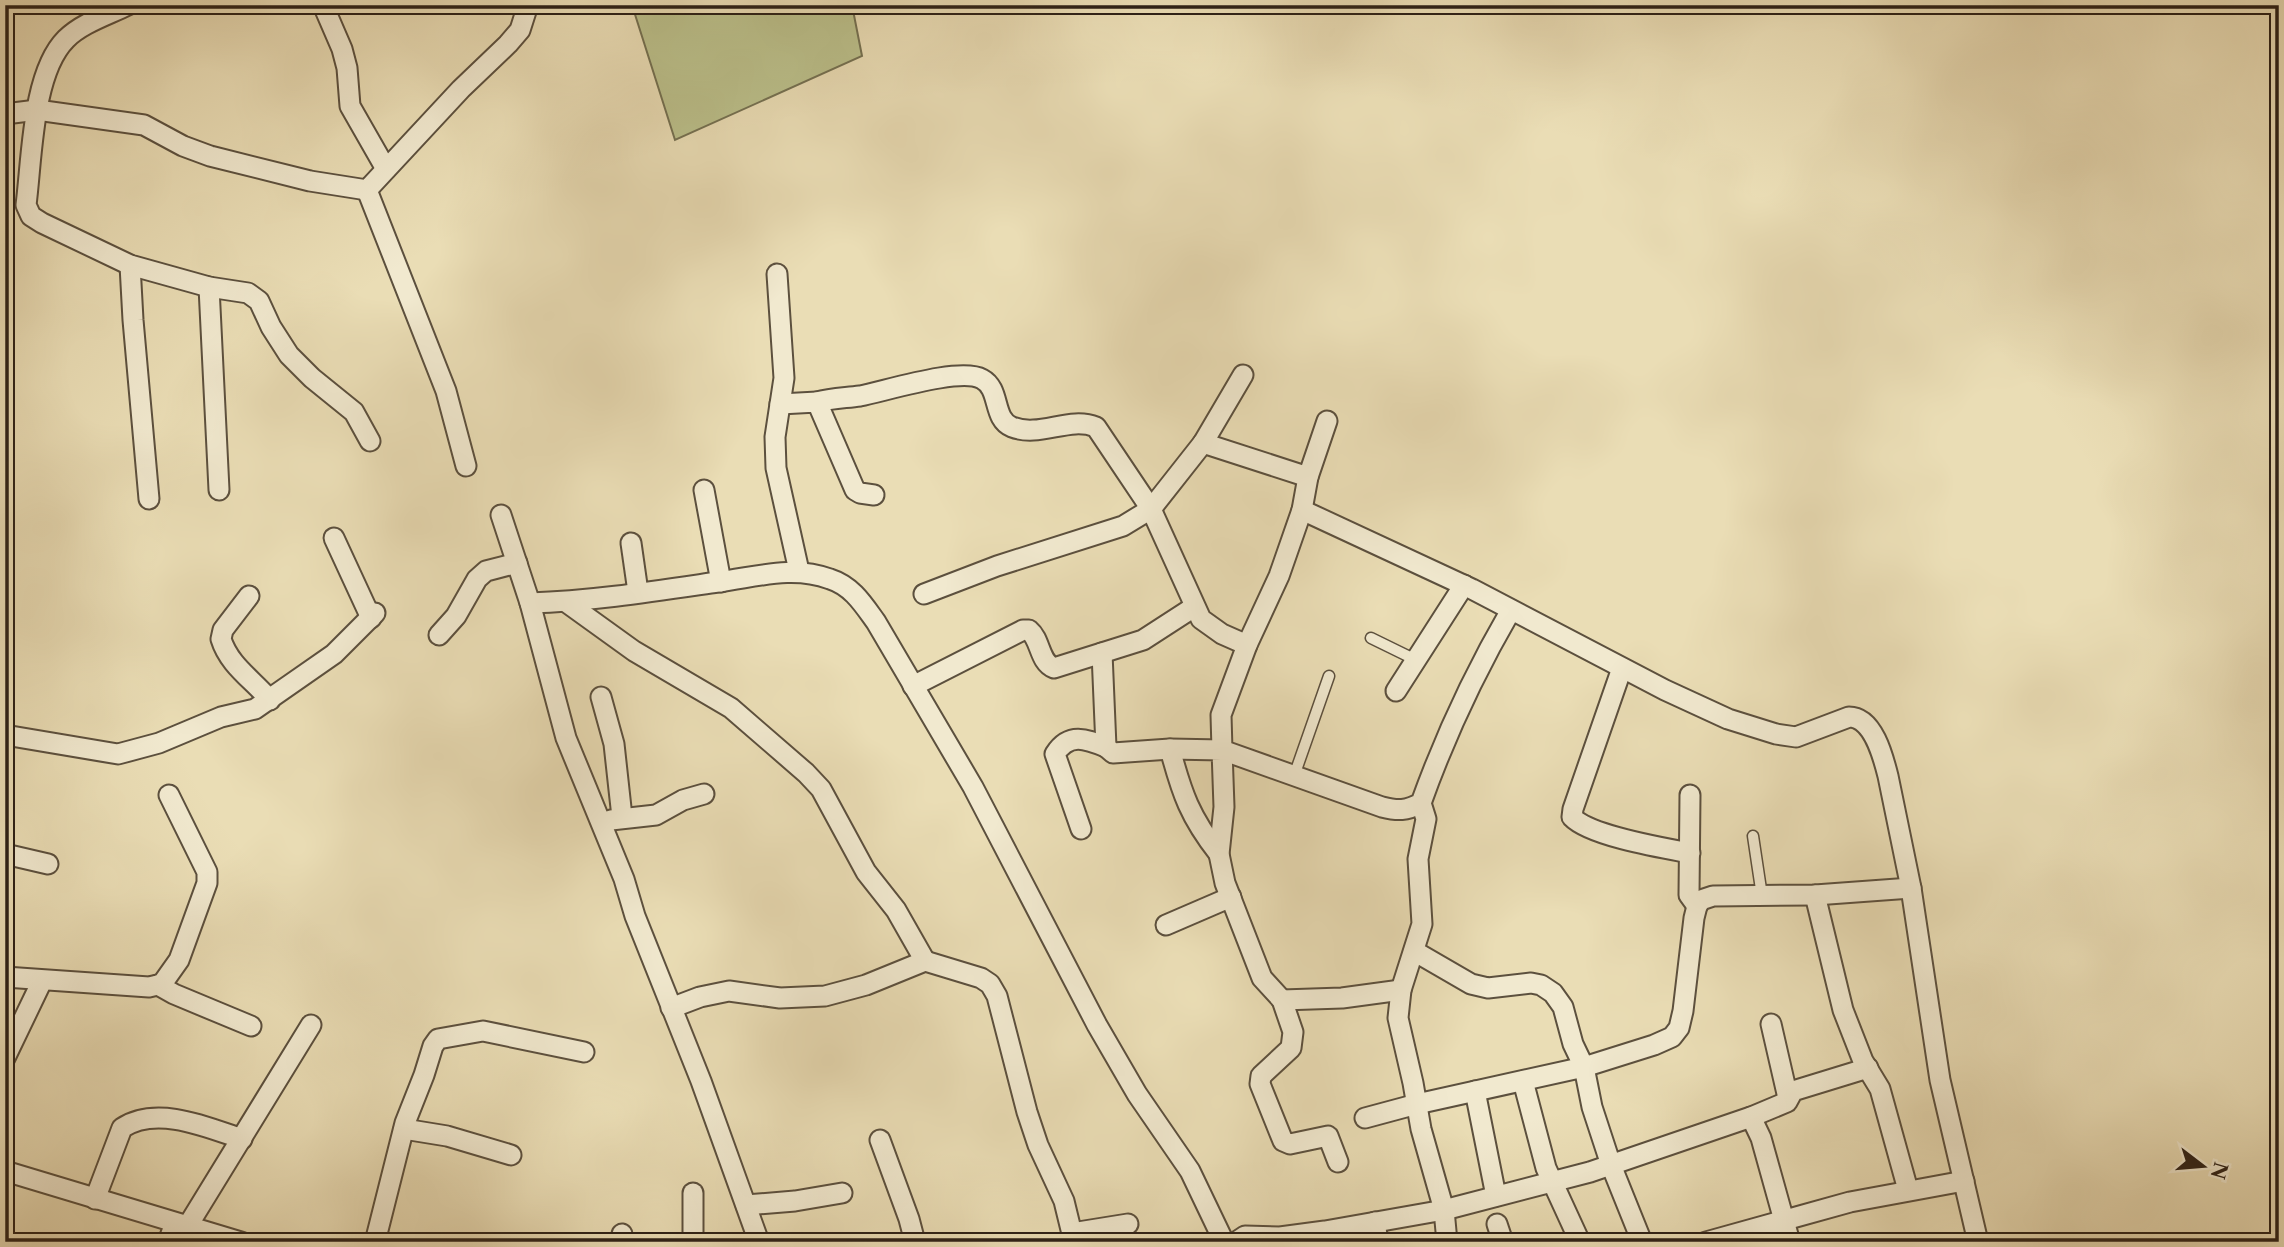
<svg xmlns="http://www.w3.org/2000/svg" width="2284" height="1247" viewBox="0 0 2284 1247" font-family="'Libre Caslon Text',serif">
	<style>
		.green { fill: #bbc08b; stroke: #747051; stroke-width: 2 }
		.lines { fill: none; stroke-linecap: round; stroke-linejoin: round }
		.service-casing { stroke: #5c503e; stroke-width: 13 }
		.minor-casing { stroke: #5c503e; stroke-width: 23 }
		.service { stroke: #f1e9cf; stroke-width: 10 }
		.minor { stroke: #f1e9cf; stroke-width: 19 }
	</style>
	<rect width="100%" height="100%" fill="#eaddb5"/>
	<filter id="stains"><feTurbulence type="fractalNoise" baseFrequency=".00286" numOctaves="4"/><feColorMatrix values="0 0 0 0 .2 0 0 0 0 .09 0 0 0 0 .02 0 0 0 .5 -.17"/></filter>
	<radialGradient id="worn" r=".72"><stop offset=".6" stop-color="#630" stop-opacity="0"/><stop offset="1" stop-color="#630" stop-opacity=".3"/></radialGradient>
	<!-- green -->
	<polygon class="green" points="632,5 852,5 862,56 675,140"/>
	<g class="lines">
		<!-- service casing -->
		<g class="service-casing">
			<g id="service">
				<polyline points="1371,638 1416,660"/>
				<polyline points="1294,776 1329,676"/>
				<polyline points="1753,836 1762,896"/>
			</g>
		</g>
		<!-- minor casing -->
		<g class="minor-casing">
			<g id="minor">
				<path d="M128,5C108,15 82,23 66,39C32,73 32,159 26,205L31,216L42,223L130,265L209,287L248,293L259,301L271,327L289,355L312,378L354,412L370,441"/>
				<polyline points="323,5 342,49 347,68 350,106 386,169"/>
				<polyline points="5,114 37,110 144,125 183,146 210,156 310,181 367,190 461,89 508,44 520,30 528,5"/>
				<polyline points="367,190 446,391 466,466"/>
				<polyline points="130,265 133,320 149,499"/>
				<polyline points="777,274 784,378 775,437 776,468 799,571"/>
				<polyline points="209,287 219,490"/>
				<path d="M817,402C831,398 845,398 860,396C886,391 960,367 982,379C1001,389 992,419 1012,427C1040,438 1069,416 1096,427L1151,509L1201,619L1222,634L1247,645"/>
				<polyline points="780,404 817,402 855,490 860,493 874,495"/>
				<path d="M1327,421L1308,477L1302,510L1279,576L1247,645L1221,715L1222,750L1382,807C1398,811 1406,811 1421,803C1445,736 1475,672 1511,610"/>
				<polyline points="1203,443 1308,477"/>
				<polyline points="704,490 721,582"/>
				<path d="M1302,510L1472,589L1665,690L1728,719L1776,734L1796,737L1849,717C1873,717 1883,756 1888,776L1911,888L1940,1080L1978,1242"/>
				<polyline points="501,515 530,603 566,738 624,879 635,916 701,1081 759,1242"/>
				<polyline points="334,538 371,618"/>
				<polyline points="631,543 638,592"/>
				<polyline points="924,594 997,566 1123,526 1151,509 1203,443 1243,375"/>
				<path d="M249,596L223,630L221,639C229,665 252,679 270,700"/>
				<polyline points="566,602 634,651 731,708 806,773 821,789 866,872 896,910 925,961"/>
				<path d="M530,603C593,601 656,591 718,582C757,577 792,565 830,579C852,586 863,604 876,622L973,787L1097,1025L1137,1094L1190,1171L1224,1242"/>
				<polyline points="439,635 456,616 477,579 486,571 517,563"/>
				<polyline points="1102,653 1106,747 1113,753 1170,749 1222,750 1224,807 1219,854 1225,883 1262,978 1282,1000 1293,1032 1291,1048 1261,1076 1260,1084 1283,1141 1290,1144 1328,1136 1338,1162"/>
				<path d="M1622,668L1573,809L1572,817C1590,836 1663,848 1690,853"/>
				<path d="M913,686L1023,630H1029C1041,640 1039,662 1054,668L1143,640L1194,607"/>
				<polyline points="1396,691 1464,585"/>
				<polyline points="601,697 614,744 622,817"/>
				<polyline points="5,735 118,754 159,743 221,717 255,709 334,654 375,613"/>
				<path d="M1170,749C1182,794 1190,817 1219,854"/>
				<polyline points="1690,795 1689,895 1697,906"/>
				<polyline points="1421,803 1426,819 1418,859 1422,924 1401,990 1398,1018 1413,1083 1421,1129 1444,1210 1447,1242"/>
				<polyline points="611,820 656,815 683,800 704,794"/>
				<path d="M1081,829L1055,754C1069,732 1086,739 1106,747"/>
				<polyline points="5,854 48,864"/>
				<polyline points="1815,895 1843,1010 1863,1061 1880,1089 1908,1190"/>
				<polyline points="1166,925 1231,897"/>
				<polyline points="1414,951 1471,984 1488,988 1531,983 1541,985 1553,993 1563,1007 1573,1044 1584,1067 1592,1107 1611,1165 1642,1242"/>
				<polyline points="5,977 149,987 162,984 179,960 207,883 207,872 169,795"/>
				<polyline points="158,985 174,994 251,1026"/>
				<polyline points="1282,1000 1342,998 1401,990"/>
				<polyline points="671,1008 700,997 729,991 780,998 825,996 866,985 925,961 981,978 990,984 997,996 1027,1112 1038,1145 1064,1201 1074,1242"/>
				<polyline points="1771,1024 1788,1098"/>
				<polyline points="5,1058 42,981"/>
				<polyline points="1523,1081 1546,1168 1580,1242"/>
				<polyline points="1475,1091 1496,1196"/>
				<polyline points="1751,1117 1787,1102 1793,1091 1868,1068"/>
				<polyline points="1365,1118 1417,1104 1584,1067 1654,1045 1672,1037 1679,1028 1683,1011 1694,918 1697,906 1701,900 1713,896 1815,895 1911,888"/>
				<polyline points="404,1129 447,1136 511,1155"/>
				<polyline points="880,1140 909,1219 915,1242"/>
				<polyline points="5,1171 241,1242"/>
				<path d="M95,1199L122,1128C156,1105 207,1127 242,1139"/>
				<polyline points="746,1205 795,1201 842,1193"/>
				<polyline points="1375,1222 1378,1242"/>
				<polyline points="1497,1224 1503,1242"/>
				<polyline points="187,1227 311,1025"/>
				<polyline points="1072,1233 1128,1224"/>
				<polyline points="168,1242 175,1223"/>
				<polyline points="375,1242 405,1123 424,1075 433,1046 438,1039 483,1031 584,1052"/>
				<polyline points="621,1242 622,1234"/>
				<polyline points="693,1242 693,1193"/>
				<polyline points="1236,1242 1245,1236 1280,1237 1325,1231 1444,1210 1590,1172 1751,1117 1761,1138 1790,1242"/>
				<polyline points="1706,1242 1850,1202 1964,1181"/>
			</g>
		</g>
		<!-- service -->
		<use href="#service" class="service"/>
		<!-- minor -->
		<use href="#minor" class="minor"/>
	</g>
	<!-- margin -->
	<rect width="2284" height="1247" fill="none" stroke="#eaddb5" stroke-width="28"/>
	<rect x="7" y="7" width="2270" height="1233" fill="none" stroke="#2d2117" stroke-width="3.5"/>
	<rect x="14" y="14" width="2256" height="1219" fill="none" stroke="#2d2117" stroke-width="2"/>
	<!-- north arrow -->
	<g transform="translate(2203 1166) rotate(106)" stroke="#f1e9cf" stroke-width="5" paint-order="stroke">
	<path d="M0-5L12 26L0 18L-12 26Z" fill="#2d2117"/>
	<text y="-10" font-size="19" font-weight="bold" text-anchor="middle" fill="#2d2117">N</text>
	</g>
	<rect width="100%" height="100%" filter="url(#stains)"/>
	<rect width="100%" height="100%" fill="url(#worn)"/>
</svg>
